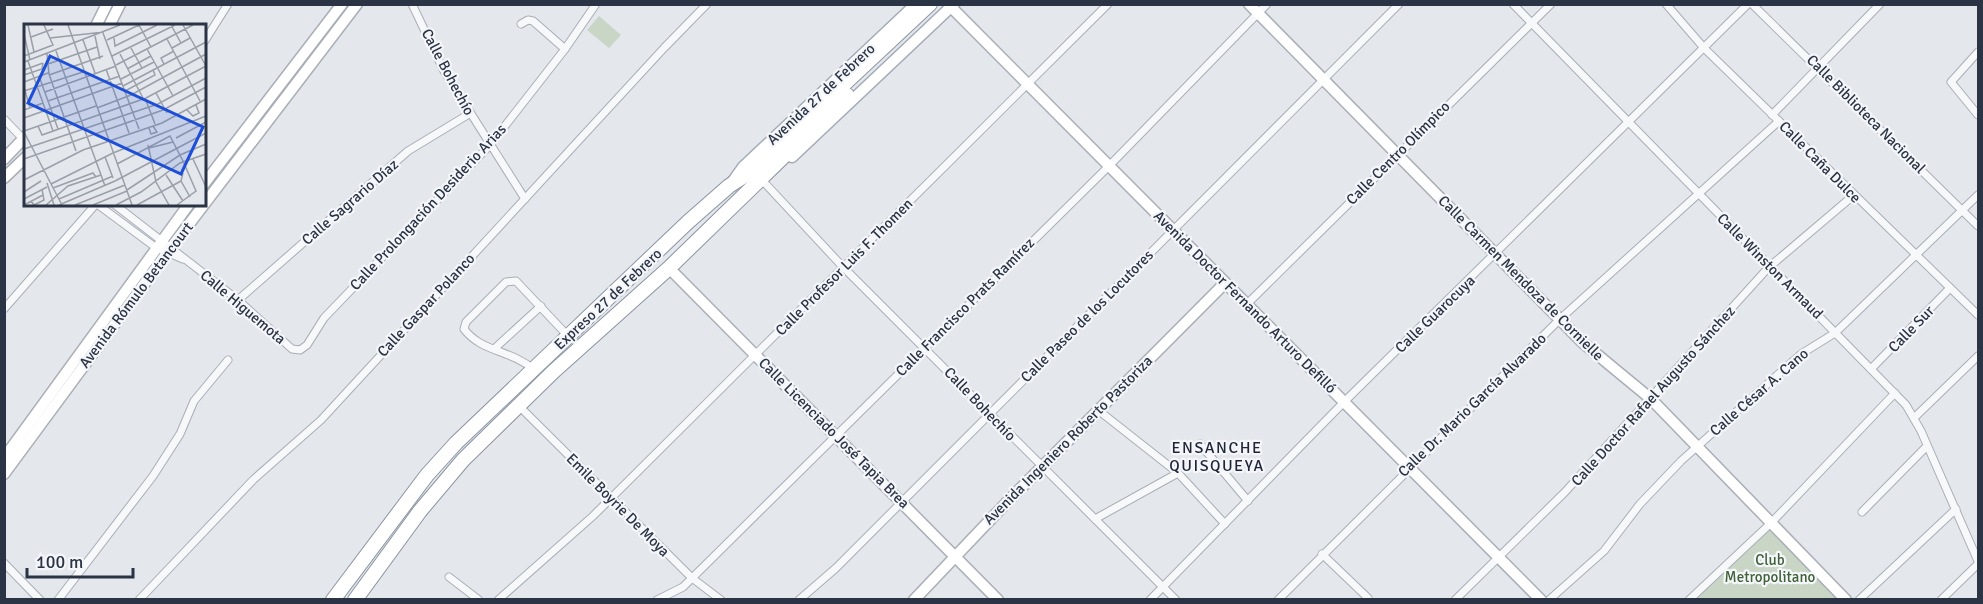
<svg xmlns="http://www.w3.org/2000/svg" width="1983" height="604" viewBox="0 0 1983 604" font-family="Signika,sans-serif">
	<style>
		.green { fill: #c9d6c5 }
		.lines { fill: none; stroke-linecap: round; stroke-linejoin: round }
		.street-casing { stroke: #a9aeb7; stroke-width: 9 }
		.secondary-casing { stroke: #a9aeb7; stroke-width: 13 }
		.primary-casing { stroke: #a3abb8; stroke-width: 13 }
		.highway-casing { stroke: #8b94a3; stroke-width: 16 }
		.street { stroke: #f7f8fa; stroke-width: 7 }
		.secondary { stroke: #fff; stroke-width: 10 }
		.primary { stroke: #fff; stroke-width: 10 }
		.highway { stroke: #fff; stroke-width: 14 }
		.labels { text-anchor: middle; stroke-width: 4.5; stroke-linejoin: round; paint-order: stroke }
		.street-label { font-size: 15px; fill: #2b3445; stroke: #f4f6f9 }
		.park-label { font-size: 15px; fill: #3f6138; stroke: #f4f6f9 }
		.neighbourhood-label { font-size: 16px; letter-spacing: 1.5px; fill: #1d2536; stroke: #f4f6f9 }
		.inset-road { fill: none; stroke: #9a9fa9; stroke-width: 1.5 }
		.view { fill: #1d4ed8; fill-opacity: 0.15; stroke: #1d4ed8; stroke-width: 3 }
		.inset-edge { fill: none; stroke: #2b3445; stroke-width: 3 }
	</style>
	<rect width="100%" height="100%" fill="#e4e7ec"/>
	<!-- green -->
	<g class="green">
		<polygon points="599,16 621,35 609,48 587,30"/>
		<polygon points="1771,523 1846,600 1689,600"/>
	</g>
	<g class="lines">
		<!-- street casing -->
		<g class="street-casing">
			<g id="street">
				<polyline points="412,4 444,71 525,199"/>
				<polyline points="1513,4 1906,405 1921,431 1978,561"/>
				<polyline points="1666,4 1704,48 1978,315"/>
				<polyline points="1752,4 1978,226"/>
				<polyline points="521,24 528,20 533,21 565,49"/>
				<polyline points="204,42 228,4"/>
				<polyline points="1978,52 1951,82 1978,115"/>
				<polyline points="1772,115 1880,4"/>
				<polyline points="4,119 25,141"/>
				<polyline points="761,179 843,267 1176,600"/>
				<polyline points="97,204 155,247 183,259"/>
				<polyline points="114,204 238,300 292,349 300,350 307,345 324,318 490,145 565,49 596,4"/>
				<polyline points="238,300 408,151 469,114"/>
				<polyline points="1247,304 1551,4"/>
				<polyline points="4,309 96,204"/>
				<polyline points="494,349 541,306"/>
				<path d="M533,369C511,350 481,352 464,329L466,322L506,282L516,281L568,336"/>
				<polyline points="1871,369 1950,288"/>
				<polyline points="518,405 692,578 721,600"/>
				<polyline points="1098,410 1178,473 1225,524"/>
				<polyline points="1915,417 1978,356"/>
				<polyline points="1200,444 1248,501"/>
				<polyline points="1862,512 1926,447"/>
				<polyline points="1095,519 1178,473"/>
				<polyline points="1322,554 1368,598"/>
				<polyline points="4,563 40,600"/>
				<polyline points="449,577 479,600"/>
				<polyline points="58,600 153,476 180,434 194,401 228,360"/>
				<polyline points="139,600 253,480 321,420 664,48 707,4"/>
				<polyline points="498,600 593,516 1108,4"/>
				<polyline points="657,600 683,587 1109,166 1267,4"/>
				<polyline points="799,600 836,568 1399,4"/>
				<polyline points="1150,600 1345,401 1748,4"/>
				<polyline points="1278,600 1560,319 1779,121"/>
				<polyline points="1455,600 1565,492 1768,268 1854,195"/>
				<polyline points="1549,600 1604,551 1640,504 1681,461 1801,354 1835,333 1978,195"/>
				<polyline points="1689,600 1771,523 1895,393"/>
				<polyline points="1859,600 1956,509"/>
				<polyline points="1941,600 1978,564"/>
			</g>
		</g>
		<!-- secondary casing -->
		<g class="secondary-casing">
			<g id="secondary">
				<polyline points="948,4 1541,600"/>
				<polyline points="1249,4 1582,342 1651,399 1846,600"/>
				<polyline points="96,26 107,4"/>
				<polyline points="109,26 120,4"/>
				<polyline points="4,159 26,136"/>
				<polyline points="4,178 26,157"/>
				<polyline points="204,184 342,4"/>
				<polyline points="669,268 998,600"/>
				<polyline points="4,458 189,204"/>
				<polyline points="4,474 167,253 357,4"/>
				<polyline points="914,600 1010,499 1225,283"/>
			</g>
		</g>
		<!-- primary casing -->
		<g class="primary-casing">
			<g id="primary">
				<polyline points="792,157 954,4"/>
				<polyline points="733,181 743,167 916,4"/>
			</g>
		</g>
		<!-- highway casing -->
		<g class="highway-casing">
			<g id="highway">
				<polyline points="333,600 427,475 456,443 688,222 729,186 749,173 930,4"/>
				<polyline points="355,600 420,511 463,460 554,371 669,268 847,95"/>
			</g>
		</g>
		<!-- street -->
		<use href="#street" class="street"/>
		<!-- secondary -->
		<use href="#secondary" class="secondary"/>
		<!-- primary -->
		<use href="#primary" class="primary"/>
		<!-- highway -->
		<use href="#highway" class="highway"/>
	</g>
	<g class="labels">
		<!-- street labels -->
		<g class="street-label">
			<text transform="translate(448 72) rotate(62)" y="5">Calle Bohechío</text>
			<text transform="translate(821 94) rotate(-43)" y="5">Avenida 27 de Febrero</text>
			<text transform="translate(1866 114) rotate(45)" y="5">Calle Biblioteca Nacional</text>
			<text transform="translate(1398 153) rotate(-45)" y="5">Calle Centro Olímpico</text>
			<text transform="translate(1820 162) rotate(45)" y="5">Calle Caña Dulce</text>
			<text transform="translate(350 202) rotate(-41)" y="5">Calle Sagrario Díaz</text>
			<text transform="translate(428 207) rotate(-47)" y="5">Calle Prolongación Desiderio Arias</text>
			<text transform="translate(1770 266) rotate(45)" y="5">Calle Winston Armaud</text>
			<text transform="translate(844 267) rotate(-45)" y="5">Calle Profesor Luis F. Thomen</text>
			<text transform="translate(1521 278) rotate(45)" y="5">Calle Carmen Mendoza de Cornielle</text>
			<text transform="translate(136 295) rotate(-53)" y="5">Avenida Rómulo Betancourt</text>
			<text transform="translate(608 299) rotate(-43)" y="5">Expreso 27 de Febrero</text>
			<text transform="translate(1245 302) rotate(45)" y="5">Avenida Doctor Fernando Arturo Defilló</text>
			<text transform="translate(426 305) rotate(-47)" y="5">Calle Gaspar Polanco</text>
			<text transform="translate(243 307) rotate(40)" y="5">Calle Higuemota</text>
			<text transform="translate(965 307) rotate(-45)" y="5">Calle Francisco Prats Ramírez</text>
			<text transform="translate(1435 314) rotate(-44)" y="5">Calle Guarocuya</text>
			<text transform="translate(1087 316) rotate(-45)" y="5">Calle Paseo de los Locutores</text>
			<text transform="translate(1911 329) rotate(-46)" y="5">Calle Sur</text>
			<text transform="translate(1759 392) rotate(-41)" y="5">Calle César A. Cano</text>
			<text transform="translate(1653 396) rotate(-48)" y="5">Calle Doctor Rafael Augusto Sánchez</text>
			<text transform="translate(980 404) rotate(46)" y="5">Calle Bohechío</text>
			<text transform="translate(1472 405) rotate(-44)" y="5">Calle Dr. Mario García Alvarado</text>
			<text transform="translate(834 433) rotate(45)" y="5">Calle Licenciado José Tapia Brea</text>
			<text transform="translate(1068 440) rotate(-45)" y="5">Avenida Ingeniero Roberto Pastoriza</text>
			<text transform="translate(618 505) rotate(45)" y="5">Emile Boyrie De Moya</text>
		</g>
		<!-- park labels -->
		<g class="park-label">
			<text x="1770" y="565">Club<tspan x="1770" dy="17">Metropolitano</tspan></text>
		</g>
		<!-- neighbourhood labels -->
		<g class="neighbourhood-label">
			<text x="1217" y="453">ENSANCHE<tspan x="1217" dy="18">QUISQUEYA</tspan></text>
		</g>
	</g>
	<!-- overview -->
	<g transform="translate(24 24)">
		<rect width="182" height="182" fill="#e4e7ec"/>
		<path class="inset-road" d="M4,1L10,28M44,1L108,181M115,1L127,23M147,1L157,19M159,1L182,42M79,9L115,105M0,10L6,36M71,12L76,35M7,13L29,5M26,14L80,8M90,14L91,22L133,1M143,15L176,77M59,16L71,49M83,16L115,1M107,24L118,44M148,24L166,14M123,25L149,72M32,27L81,162M23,30L25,50L52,127M96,30L119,74M0,32L29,21L20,1M88,32L151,1M4,37L29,107M0,38L96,1M24,40L73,23M140,40L137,34L150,27M92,41L169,1M82,45L105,109M103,45L127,32M0,46L19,39M0,51L18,45L19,39M25,51L79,32M15,52L34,105M97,55L130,38M0,58L24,49M99,62L182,18M0,63L6,84M0,67L59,48M101,67L131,51L129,46M21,68L92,42M132,69L143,89M121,74L131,100M24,77L96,52M73,84L107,71L182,30M0,86L19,79M163,86L169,92L175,89L172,81M0,94L98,59M14,102L18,111L122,74L182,42M125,104L127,110L133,108L129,102M0,107L72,82M0,108L38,181M152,114L182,98M124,121L132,158L145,181M125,124L149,118M0,125L134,80L182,54M81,133L89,154M0,135L139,86L182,63M169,135L182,163M93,140L146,112L160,139M159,149L157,157L166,173M142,151L159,177M0,156L59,126L138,99L182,75M23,159L30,181M27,160L89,129L182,92M29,164L69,149L72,153M103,166L156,131L182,120M0,168L17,157M0,175L23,163M35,175L89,152M7,177L10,181L20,176L18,165M0,181L19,171M22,181L44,162L77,151M35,181L91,157L182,109M51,181L101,161M69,181L103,167M92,181L117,168L156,139L182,130M113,181L157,157M153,181L172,167L159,137"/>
		<path class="view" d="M26,32L179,103L157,150L4,79Z"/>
		<rect width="182" height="182" class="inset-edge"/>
	</g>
	<!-- border -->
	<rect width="1983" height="604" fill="none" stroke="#2b3445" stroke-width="12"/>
	<!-- scale -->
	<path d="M27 568v9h106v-9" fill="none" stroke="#2b3445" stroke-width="3"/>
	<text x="36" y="568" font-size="18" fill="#2b3445" stroke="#f4f6f9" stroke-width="4.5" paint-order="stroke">100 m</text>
</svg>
